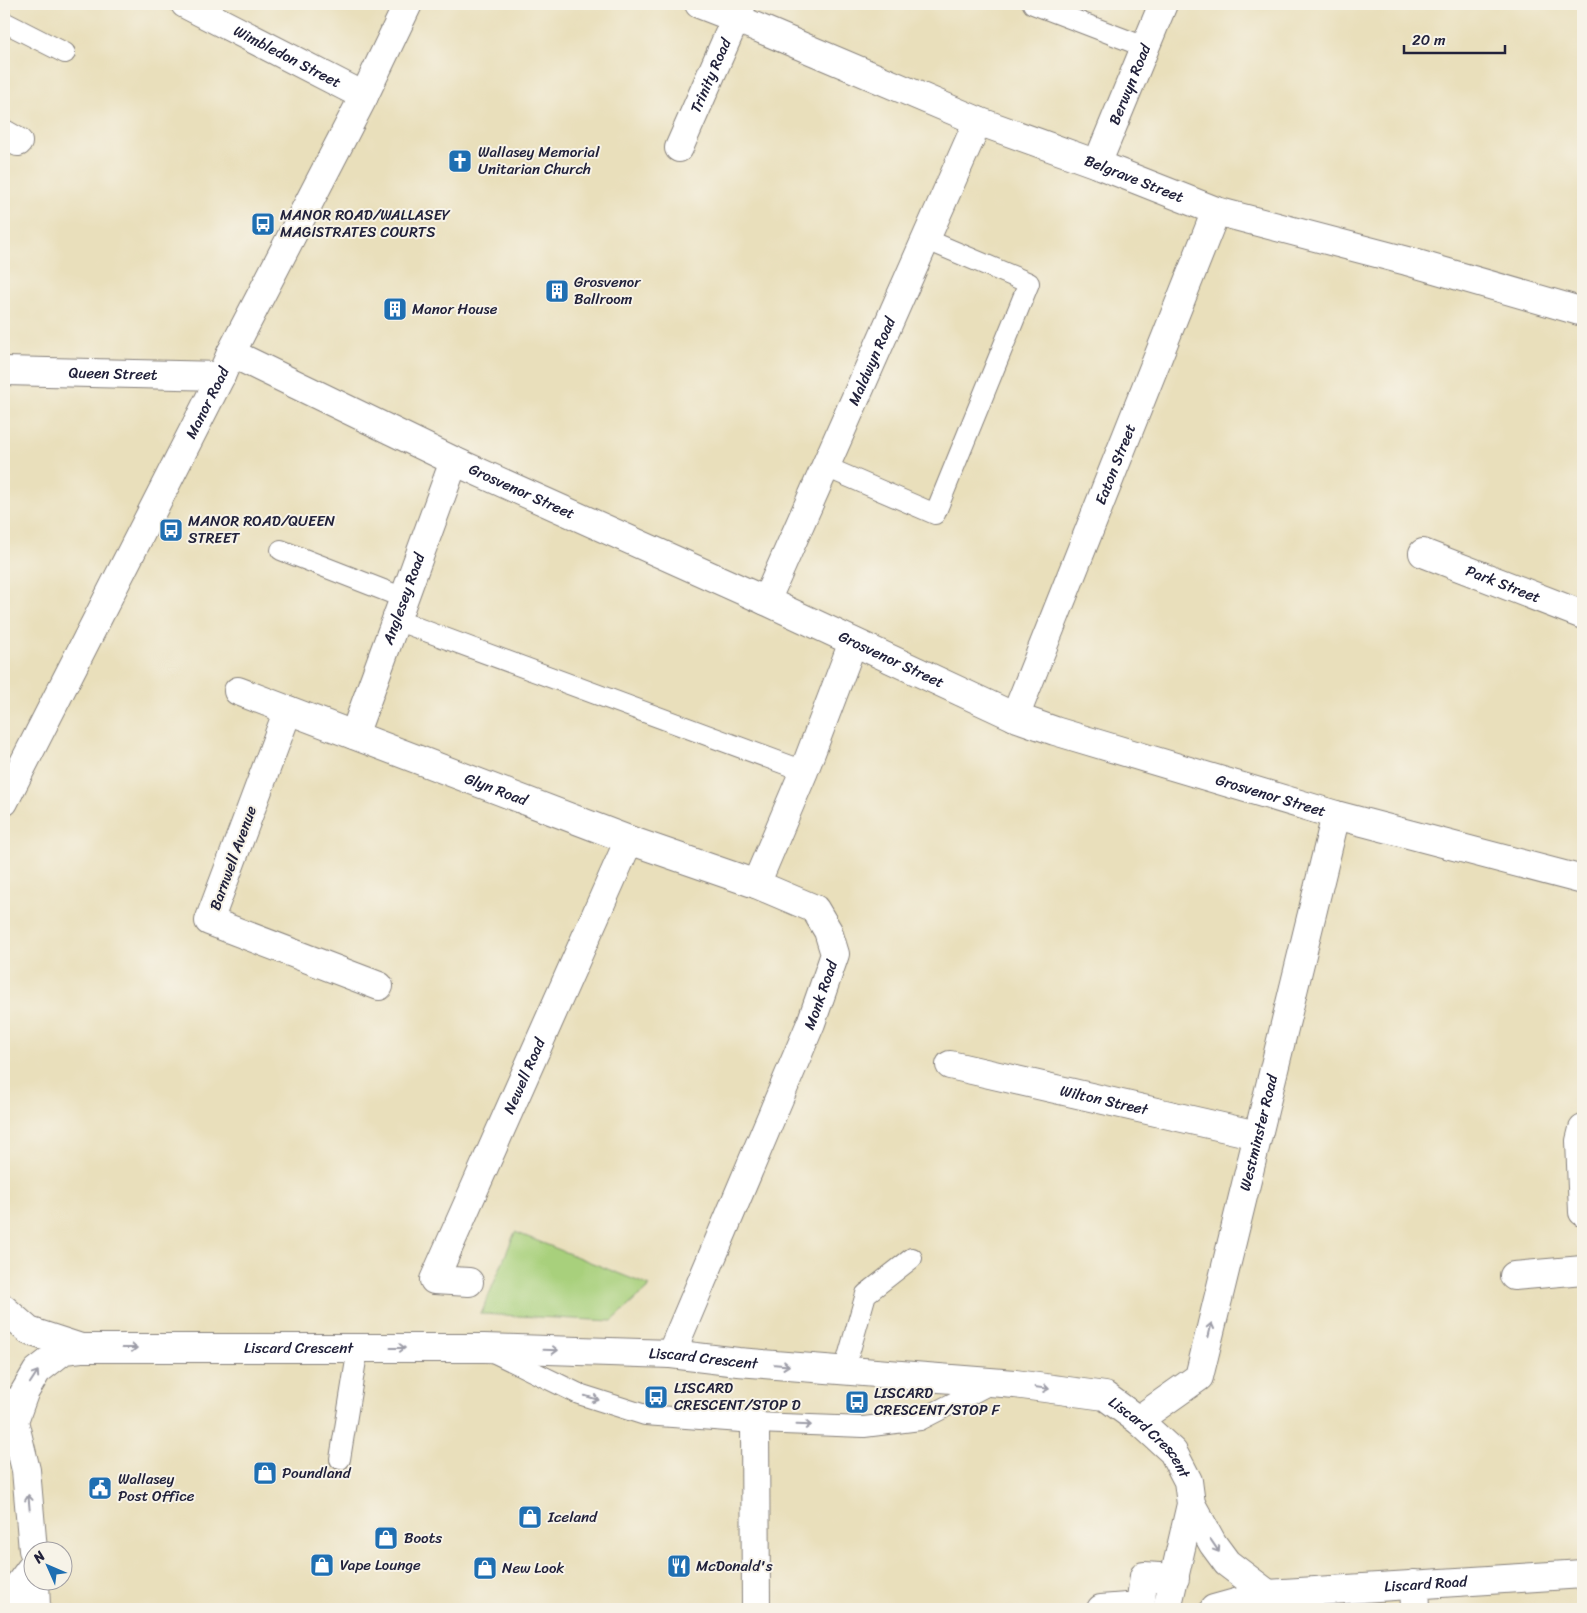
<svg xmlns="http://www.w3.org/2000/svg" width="1587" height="1613" viewBox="0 0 1587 1613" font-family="Sriracha,sans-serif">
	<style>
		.grass { fill: #a8d07c; stroke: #65795c }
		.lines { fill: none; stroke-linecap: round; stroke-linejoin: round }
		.service-casing { stroke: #86807b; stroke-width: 22 }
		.pedestrian-casing { stroke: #86807b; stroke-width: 30 }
		.minor-casing { stroke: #86807b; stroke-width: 30 }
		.tertiary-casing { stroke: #86807b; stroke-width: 30 }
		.secondary-casing { stroke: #86807b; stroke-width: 30 }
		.primary-casing { stroke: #86807b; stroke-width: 30 }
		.service { stroke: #fff; stroke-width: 20 }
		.pedestrian { stroke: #fff; stroke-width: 28 }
		.minor { stroke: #fff; stroke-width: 28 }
		.tertiary { stroke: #fff; stroke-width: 28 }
		.secondary { stroke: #fff; stroke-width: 28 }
		.primary { stroke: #fff; stroke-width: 28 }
		.oneway { stroke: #9c9ca7 }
		.labels { text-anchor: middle; stroke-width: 4; stroke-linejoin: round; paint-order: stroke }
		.street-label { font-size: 15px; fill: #22223b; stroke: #f7f3e8 }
		.poi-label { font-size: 15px; fill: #22223b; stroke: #f7f3e8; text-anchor: start }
	</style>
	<rect width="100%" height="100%" fill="#f7f3e8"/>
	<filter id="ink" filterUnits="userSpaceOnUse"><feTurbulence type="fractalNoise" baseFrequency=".02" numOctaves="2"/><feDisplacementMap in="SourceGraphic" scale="10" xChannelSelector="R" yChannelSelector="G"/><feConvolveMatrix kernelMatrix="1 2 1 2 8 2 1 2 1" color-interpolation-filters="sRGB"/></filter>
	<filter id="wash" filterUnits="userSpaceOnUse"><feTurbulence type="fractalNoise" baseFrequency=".0096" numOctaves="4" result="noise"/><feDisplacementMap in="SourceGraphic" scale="20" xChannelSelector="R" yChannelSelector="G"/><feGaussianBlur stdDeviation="1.12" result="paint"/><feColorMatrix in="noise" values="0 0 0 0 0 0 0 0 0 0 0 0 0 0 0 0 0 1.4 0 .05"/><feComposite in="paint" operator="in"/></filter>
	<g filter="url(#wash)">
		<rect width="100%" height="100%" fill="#e9dfbb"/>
		<!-- grass -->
		<polygon class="grass" points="515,1232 650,1286 612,1321 481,1314"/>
	</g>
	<g filter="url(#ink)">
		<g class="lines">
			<!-- service casing -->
			<g class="service-casing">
				<g id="service">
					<polyline points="1033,4 1145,47"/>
					<polyline points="4,22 65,53"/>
					<polyline points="826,467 935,514 1029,283 925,239"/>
					<polyline points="281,550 404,598"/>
					<polyline points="396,620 804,771"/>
					<polyline points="491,1351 579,1394 645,1415 755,1423 864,1427 920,1420 994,1382"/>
					<polyline points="844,1371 866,1294 912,1258"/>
					<polyline points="340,1459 358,1348"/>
				</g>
			</g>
			<!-- pedestrian casing -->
			<g class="pedestrian-casing">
				<g id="pedestrian">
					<polyline points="755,1423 756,1609"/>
					<polyline points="1101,1609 1140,1606 1144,1576 1175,1578"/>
				</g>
			</g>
			<!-- minor casing -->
			<g class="minor-casing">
				<g id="minor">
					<path id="s1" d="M185,4L364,96"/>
					<path id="s2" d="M699,4L735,18L978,121L1097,164L1216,211L1407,261L1583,312"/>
					<polyline points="4,134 18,142"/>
					<path id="s3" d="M679,148L742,4"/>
					<path id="s4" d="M1097,164L1163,4"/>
					<path id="s5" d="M231,353L454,461L766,601L1015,717L1055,731L1336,815L1583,880"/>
					<path id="s6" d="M1423,553L1583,615"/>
					<path id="s7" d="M766,601L978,121"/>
					<path id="s8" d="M238,691L629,840L756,884"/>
					<polyline points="288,710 209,921 379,986"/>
					<path id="s9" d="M1015,717L1216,211"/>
					<path id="s10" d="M354,735L454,461"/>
					<path id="s11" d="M950,1065L1257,1135"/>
					<polyline points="1583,1129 1580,1141 1583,1212"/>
					<polyline points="1514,1276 1583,1270"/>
					<path id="s12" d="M469,1282L434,1280L629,840"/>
					<path id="s13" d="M671,1354L811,1023L835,954L828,931L815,909L756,884L804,771L853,642"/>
					<path id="s14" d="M1138,1420L1199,1377L1336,815"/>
					<polyline points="1414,1584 1415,1609"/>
				</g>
			</g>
			<!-- tertiary casing -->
			<g class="tertiary-casing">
				<g id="tertiary">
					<path id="s15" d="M4,371L221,376"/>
					<polyline points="4,1605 32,1567"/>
				</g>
			</g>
			<!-- secondary casing -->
			<g class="secondary-casing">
				<g id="secondary">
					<path id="s16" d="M4,802L221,376L231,353L364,96L408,4"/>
					<polyline points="4,1309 29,1331 81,1348"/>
					<polyline points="4,1401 14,1421"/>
				</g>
			</g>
			<!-- primary casing -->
			<g class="primary-casing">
				<g id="primary">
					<polyline points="1191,1504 1213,1544 1227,1563 1268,1594"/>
					<path id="s17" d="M33,1550L26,1470L14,1421L24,1393L37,1371L64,1350L81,1348H484L671,1354L738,1362L1015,1384L1105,1396L1138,1420L1173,1452L1188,1481L1191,1504L1167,1609"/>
					<polyline points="35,1580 36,1609"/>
					<path id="s18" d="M1214,1609L1268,1594L1583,1574"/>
				</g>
			</g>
			<!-- service -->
			<use href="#service" class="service"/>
			<!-- pedestrian -->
			<use href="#pedestrian" class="pedestrian"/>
			<!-- minor -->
			<use href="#minor" class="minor"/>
			<!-- tertiary -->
			<use href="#tertiary" class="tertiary"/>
			<!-- secondary -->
			<use href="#secondary" class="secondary"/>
			<!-- primary -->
			<use href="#primary" class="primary"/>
		</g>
		<!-- one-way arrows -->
		<defs><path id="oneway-shaft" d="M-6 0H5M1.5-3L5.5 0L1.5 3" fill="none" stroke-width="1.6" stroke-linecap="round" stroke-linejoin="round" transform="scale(1.25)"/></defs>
		<g class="oneway">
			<use href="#oneway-shaft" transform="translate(1210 1330) rotate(-77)"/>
			<use href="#oneway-shaft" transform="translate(130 1348)"/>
			<use href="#oneway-shaft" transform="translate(398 1348)"/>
			<use href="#oneway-shaft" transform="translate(551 1350) rotate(2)"/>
			<use href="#oneway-shaft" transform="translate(782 1365) rotate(5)"/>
			<use href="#oneway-shaft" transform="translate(34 1377) rotate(-57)"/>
			<use href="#oneway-shaft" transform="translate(1042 1388) rotate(8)"/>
			<use href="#oneway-shaft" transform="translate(592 1398) rotate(17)"/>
			<use href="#oneway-shaft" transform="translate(804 1425) rotate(2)"/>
			<use href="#oneway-shaft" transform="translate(29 1502) rotate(-95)"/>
			<use href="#oneway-shaft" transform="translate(1215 1546) rotate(56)"/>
		</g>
	</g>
	<!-- icons -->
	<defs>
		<g id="church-square" transform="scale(1.25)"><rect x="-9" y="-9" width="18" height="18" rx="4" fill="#1f6fb2" stroke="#f7f3e8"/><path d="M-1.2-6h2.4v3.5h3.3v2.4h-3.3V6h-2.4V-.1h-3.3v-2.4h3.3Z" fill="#fff"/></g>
		<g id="bus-square" transform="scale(1.25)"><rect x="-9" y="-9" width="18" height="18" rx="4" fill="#1f6fb2" stroke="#f7f3e8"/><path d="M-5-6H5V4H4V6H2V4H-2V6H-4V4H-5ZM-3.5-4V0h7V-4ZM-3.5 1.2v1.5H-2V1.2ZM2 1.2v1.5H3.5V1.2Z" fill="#fff"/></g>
		<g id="building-square" transform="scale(1.25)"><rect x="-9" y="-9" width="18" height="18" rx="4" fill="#1f6fb2" stroke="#f7f3e8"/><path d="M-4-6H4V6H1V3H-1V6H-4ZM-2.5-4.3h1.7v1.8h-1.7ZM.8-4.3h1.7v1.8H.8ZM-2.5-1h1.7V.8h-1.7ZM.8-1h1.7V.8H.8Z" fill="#fff"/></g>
		<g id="shop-square" transform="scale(1.25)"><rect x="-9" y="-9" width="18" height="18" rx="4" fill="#1f6fb2" stroke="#f7f3e8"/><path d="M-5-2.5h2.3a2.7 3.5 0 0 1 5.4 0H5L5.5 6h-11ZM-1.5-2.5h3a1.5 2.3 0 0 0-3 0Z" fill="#fff"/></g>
		<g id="civic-square" transform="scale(1.25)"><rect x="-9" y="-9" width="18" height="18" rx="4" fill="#1f6fb2" stroke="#f7f3e8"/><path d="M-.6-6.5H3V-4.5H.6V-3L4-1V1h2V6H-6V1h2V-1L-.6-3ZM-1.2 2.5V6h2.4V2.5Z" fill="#fff"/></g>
		<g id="restaurant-square" transform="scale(1.25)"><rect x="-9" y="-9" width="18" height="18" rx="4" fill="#1f6fb2" stroke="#f7f3e8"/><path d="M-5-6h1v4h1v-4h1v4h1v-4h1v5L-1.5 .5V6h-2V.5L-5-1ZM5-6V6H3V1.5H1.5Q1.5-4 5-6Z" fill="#fff"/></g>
	</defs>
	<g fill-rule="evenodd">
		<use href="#church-square" x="460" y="161"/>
		<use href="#bus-square" x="263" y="224"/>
		<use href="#building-square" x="557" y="291"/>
		<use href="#building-square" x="395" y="309"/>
		<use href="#bus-square" x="171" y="530"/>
		<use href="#bus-square" x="656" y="1397"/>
		<use href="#bus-square" x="857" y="1402"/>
		<use href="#shop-square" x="265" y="1473"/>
		<use href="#civic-square" x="100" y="1488"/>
		<use href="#shop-square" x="530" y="1517"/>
		<use href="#shop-square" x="386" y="1538"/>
		<use href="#shop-square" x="322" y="1565"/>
		<use href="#restaurant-square" x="679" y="1566"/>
		<use href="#shop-square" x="485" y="1568"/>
	</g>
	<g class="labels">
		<!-- street labels -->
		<g class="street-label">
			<text dy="5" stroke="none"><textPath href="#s1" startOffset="115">Wimbledon Street</textPath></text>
			<text dy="5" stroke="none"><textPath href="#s3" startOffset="79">Trinity Road</textPath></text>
			<text dy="5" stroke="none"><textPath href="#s4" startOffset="86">Berwyn Road</textPath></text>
			<text dy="5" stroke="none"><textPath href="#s2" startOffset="469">Belgrave Street</textPath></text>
			<text dy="5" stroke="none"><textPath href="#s7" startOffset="262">Maldwyn Road</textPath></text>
			<text dy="5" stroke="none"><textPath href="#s15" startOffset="109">Queen Street</textPath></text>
			<text dy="5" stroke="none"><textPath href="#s16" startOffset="448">Manor Road</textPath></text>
			<text dy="5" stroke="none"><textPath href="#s9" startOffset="272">Eaton Street</textPath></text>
			<text dy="5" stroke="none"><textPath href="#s5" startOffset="322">Grosvenor Street</textPath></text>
			<text dy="5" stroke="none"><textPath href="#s6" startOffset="86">Park Street</textPath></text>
			<text dy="5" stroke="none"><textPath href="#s10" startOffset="145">Anglesey Road</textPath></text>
			<text dy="5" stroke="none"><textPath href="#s5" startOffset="728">Grosvenor Street</textPath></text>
			<text dy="5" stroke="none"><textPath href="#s8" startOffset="276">Glyn Road</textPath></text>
			<text dy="5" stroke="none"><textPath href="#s5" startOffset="1132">Grosvenor Street</textPath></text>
			<text transform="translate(233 858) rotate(-70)" y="5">Barnwell Avenue</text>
			<text dy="5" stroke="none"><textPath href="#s13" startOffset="389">Monk Road</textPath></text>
			<text dy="5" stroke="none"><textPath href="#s12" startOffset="258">Newell Road</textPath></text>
			<text dy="5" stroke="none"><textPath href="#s11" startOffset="158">Wilton Street</textPath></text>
			<text dy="5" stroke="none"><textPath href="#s14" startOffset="326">Westminster Road</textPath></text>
			<text dy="5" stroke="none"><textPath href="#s17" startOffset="455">Liscard Crescent</textPath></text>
			<text dy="5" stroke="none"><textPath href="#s17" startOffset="860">Liscard Crescent</textPath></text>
			<text dy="5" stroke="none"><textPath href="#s17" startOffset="1325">Liscard Crescent</textPath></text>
			<text dy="5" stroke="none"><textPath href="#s18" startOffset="214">Liscard Road</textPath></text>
		</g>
		<!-- poi labels -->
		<g class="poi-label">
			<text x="478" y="157">Wallasey Memorial<tspan x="478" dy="17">Unitarian Church</tspan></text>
			<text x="280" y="220">MANOR ROAD/WALLASEY<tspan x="280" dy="17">MAGISTRATES COURTS</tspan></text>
			<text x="574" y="287">Grosvenor<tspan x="574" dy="17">Ballroom</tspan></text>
			<text x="412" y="314">Manor House</text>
			<text x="188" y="526">MANOR ROAD/QUEEN<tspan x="188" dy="17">STREET</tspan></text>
			<text x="674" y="1393">LISCARD<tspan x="674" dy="17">CRESCENT/STOP D</tspan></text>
			<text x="874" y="1398">LISCARD<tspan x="874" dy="17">CRESCENT/STOP F</tspan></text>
			<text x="282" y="1478">Poundland</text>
			<text x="118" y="1484">Wallasey<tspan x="118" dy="17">Post Office</tspan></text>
			<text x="548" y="1522">Iceland</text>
			<text x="404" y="1543">Boots</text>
			<text x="340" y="1570">Vape Lounge</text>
			<text x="696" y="1571">McDonald's</text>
			<text x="502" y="1573">New Look</text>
		</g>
	</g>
	<!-- margin -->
	<rect width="1587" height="1613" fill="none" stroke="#f7f3e8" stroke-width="20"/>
	<!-- north arrow -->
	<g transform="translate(48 1566) rotate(315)"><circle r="24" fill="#f7f3e8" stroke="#a29fa3"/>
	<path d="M0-4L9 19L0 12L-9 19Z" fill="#1f6fb2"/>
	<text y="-8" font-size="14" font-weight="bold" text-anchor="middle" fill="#22223b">N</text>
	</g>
	<!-- scale -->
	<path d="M1404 45v8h101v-8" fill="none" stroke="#22223b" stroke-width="2.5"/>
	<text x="1412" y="45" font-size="15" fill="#22223b" stroke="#f7f3e8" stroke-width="4" paint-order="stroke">20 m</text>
</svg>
